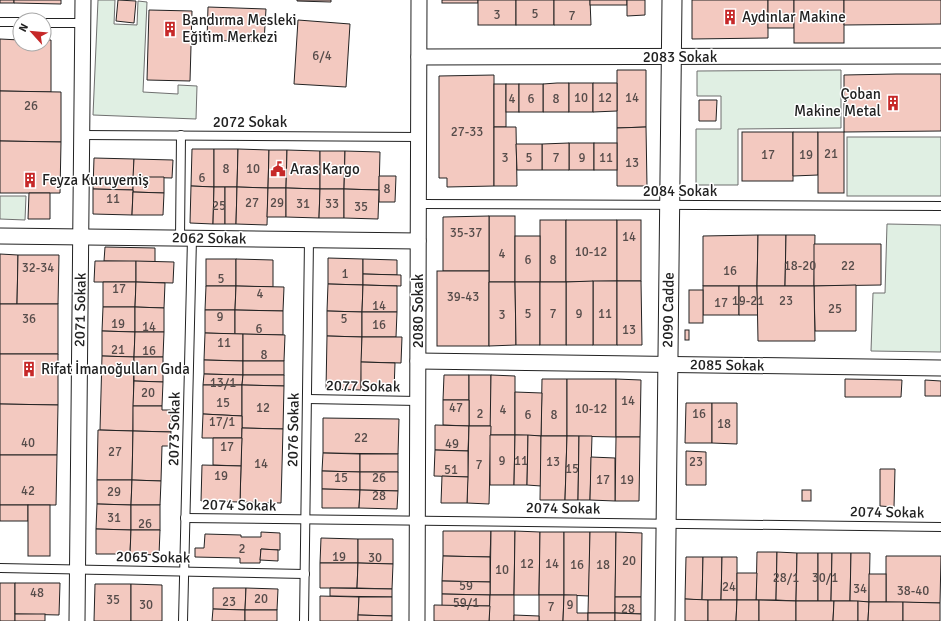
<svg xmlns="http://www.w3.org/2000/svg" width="941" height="621" viewBox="0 0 941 621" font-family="Signika,sans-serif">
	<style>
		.green { fill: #e0efe3; stroke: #6f6f6f }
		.building { fill: #f3c9c0; stroke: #222 }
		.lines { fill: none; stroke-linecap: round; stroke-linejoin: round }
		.service-casing { stroke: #222; stroke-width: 10 }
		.minor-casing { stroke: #222; stroke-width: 17 }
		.tertiary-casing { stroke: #222; stroke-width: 21 }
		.service { stroke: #fff; stroke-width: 8 }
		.minor { stroke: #fff; stroke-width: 15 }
		.tertiary { stroke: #fff; stroke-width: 19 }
		.labels { text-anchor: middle; stroke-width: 3; stroke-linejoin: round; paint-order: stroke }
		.number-label { font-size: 13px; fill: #564c4a }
		.poi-label { font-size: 15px; fill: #222; stroke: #fff; text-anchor: start }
		.street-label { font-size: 15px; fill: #222; stroke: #fff }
	</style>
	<rect width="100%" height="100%" fill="#fff"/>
	<!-- green -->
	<g class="green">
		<polygon points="98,0 115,0 114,24 137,25 138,1 147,2 143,92 178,94 178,85 197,86 196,119 93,115"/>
		<polygon points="841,70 841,128 738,129 738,185 696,185 696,129 721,129 721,96 697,96 697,71"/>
		<rect x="847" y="137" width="94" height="59"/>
		<polygon points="0,196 26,196 25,220 0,219"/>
		<polygon points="887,224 941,225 941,352 871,351 873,293 885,293"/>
	</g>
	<!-- building -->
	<g class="building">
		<rect x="0" y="0" width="14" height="3"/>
		<polygon points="14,0 61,0 61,4 14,3"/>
		<polygon points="118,0 136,1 134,23 116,21"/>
		<polygon points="297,0 331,0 331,2 297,1"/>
		<rect x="442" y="0" width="36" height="3"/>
		<rect x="478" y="0" width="38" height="25"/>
		<rect x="516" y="0" width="38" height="25"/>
		<polygon points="554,0 590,0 591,25 554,25"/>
		<rect x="590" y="0" width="37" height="5"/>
		<polygon points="627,0 645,0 645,15 627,16"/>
		<polygon points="692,0 768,0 768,38 692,39"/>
		<rect x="768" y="0" width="26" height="28"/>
		<rect x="794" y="0" width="50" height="43"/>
		<polygon points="844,0 941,0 941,24 844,25"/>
		<polygon points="208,7 266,9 264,42 207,40"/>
		<polygon points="149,10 192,11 190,81 147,80"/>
		<polygon points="298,20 350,24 346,87 294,84"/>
		<polygon points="0,39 20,40 20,44 44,44 44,40 51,40 51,92 0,91"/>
		<polygon points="617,70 646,70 646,127 617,128"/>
		<polygon points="896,74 941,74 941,131 844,132 844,75"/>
		<polygon points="494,75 494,186 447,187 447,178 439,178 439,76"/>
		<polygon points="557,83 569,83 569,112 543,112 543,84"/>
		<rect x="569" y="83" width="24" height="29"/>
		<polygon points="593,83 617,83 617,111 593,112"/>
		<rect x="494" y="84" width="12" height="43"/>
		<rect x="506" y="84" width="13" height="28"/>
		<rect x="519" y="84" width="24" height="28"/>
		<polygon points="0,91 61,92 61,142 0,141"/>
		<polygon points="699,100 717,100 716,121 699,121"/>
		<polygon points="494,127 516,127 517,186 494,186"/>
		<polygon points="646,127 647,186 617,186 617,128"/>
		<rect x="742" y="132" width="51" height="49"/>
		<polygon points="793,132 818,132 818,175 793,176"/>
		<rect x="818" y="132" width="26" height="61"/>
		<polygon points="0,141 61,142 60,193 0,193"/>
		<rect x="569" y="143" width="25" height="27"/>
		<polygon points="569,143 569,170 542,170 542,144"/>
		<rect x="594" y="143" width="23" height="27"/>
		<polygon points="516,144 542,144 542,170 517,170"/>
		<polygon points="192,149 214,149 214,187 191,186"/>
		<polygon points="214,149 238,149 237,187 214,187"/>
		<polygon points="238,149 269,150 268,188 237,187"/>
		<polygon points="269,150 287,150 286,188 268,188"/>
		<polygon points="287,150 320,151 320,189 286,188"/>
		<polygon points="320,151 345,151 344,189 320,189"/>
		<polygon points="345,151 380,152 379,190 344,189"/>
		<polygon points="94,158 134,159 133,190 93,189"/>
		<polygon points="134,159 173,160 172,178 133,177"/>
		<polygon points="379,176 396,176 395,202 379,202"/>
		<polygon points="133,177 164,177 164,193 133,192"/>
		<polygon points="191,186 214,187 213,224 190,223"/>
		<polygon points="214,187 225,187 225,224 213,224"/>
		<polygon points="225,187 237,187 236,224 225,224"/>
		<polygon points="237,187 268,188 267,225 236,224"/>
		<polygon points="268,188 286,188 286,217 267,217"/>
		<polygon points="286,188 320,189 319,218 286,217"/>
		<polygon points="93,189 133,190 132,215 93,214"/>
		<polygon points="320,189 344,189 344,218 319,218"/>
		<polygon points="344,189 379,190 378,219 344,218"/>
		<polygon points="133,192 164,193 163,215 132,215"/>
		<polygon points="29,193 50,193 50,219 28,219"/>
		<rect x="489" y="216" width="26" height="66"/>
		<polygon points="489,216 489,271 443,271 443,217"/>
		<rect x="540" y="220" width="26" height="62"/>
		<polygon points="566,220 617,220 617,281 566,282"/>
		<rect x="617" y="220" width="24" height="61"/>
		<polygon points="758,235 757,286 703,286 703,236"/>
		<polygon points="758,235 786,235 785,286 757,286"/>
		<polygon points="786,235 815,235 814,286 785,286"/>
		<rect x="515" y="236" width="25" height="46"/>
		<polygon points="814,244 881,244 881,285 814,286"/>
		<polygon points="105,247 155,248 155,262 104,261"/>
		<polygon points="0,254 18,255 17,304 0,304"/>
		<polygon points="18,255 59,255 58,304 17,304"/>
		<polygon points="328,258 363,259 363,285 328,284"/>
		<rect x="206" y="259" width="30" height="27"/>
		<polygon points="236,259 273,260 273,287 236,286"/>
		<polygon points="363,259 397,260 397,275 363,274"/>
		<polygon points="95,261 136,261 136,282 94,282"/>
		<polygon points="136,261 174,262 173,283 136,282"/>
		<rect x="437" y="271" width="52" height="75"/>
		<polygon points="363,274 401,275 401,286 363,285"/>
		<rect x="593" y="281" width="24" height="64"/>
		<polygon points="593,281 593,345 566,345 566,282"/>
		<polygon points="617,281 641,281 642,345 617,345"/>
		<polygon points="103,282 136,282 135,307 103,307"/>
		<polygon points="136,282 165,283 164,308 135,307"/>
		<polygon points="489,282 515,282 516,345 489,346"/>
		<polygon points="515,282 540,282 540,345 516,345"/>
		<rect x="540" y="282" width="26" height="63"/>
		<polygon points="328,284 363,285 362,312 327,311"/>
		<polygon points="363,285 397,286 397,312 362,312"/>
		<polygon points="856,285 856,331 815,331 814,286"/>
		<polygon points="206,286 236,286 235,310 205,310"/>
		<polygon points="236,286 284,287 283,311 235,310"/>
		<rect x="703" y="286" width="36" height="29"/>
		<polygon points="739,286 757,286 758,315 739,315"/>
		<polygon points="757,286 814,286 815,341 758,341"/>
		<rect x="689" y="290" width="14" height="33"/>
		<rect x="0" y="304" width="58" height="50"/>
		<polygon points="103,307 135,307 135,332 102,331"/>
		<polygon points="135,307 164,308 164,332 135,332"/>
		<polygon points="205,310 235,310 235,334 205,333"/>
		<polygon points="235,310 283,311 283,335 235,334"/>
		<polygon points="327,311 362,312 362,337 327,336"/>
		<polygon points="362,312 397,312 396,337 362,337"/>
		<rect x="685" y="330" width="4" height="10"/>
		<polygon points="102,331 135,332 134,357 102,356"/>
		<polygon points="135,332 164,332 163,357 134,357"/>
		<polygon points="205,333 243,334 243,361 204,360"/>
		<polygon points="243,334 285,335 284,361 243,361"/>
		<polygon points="327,336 362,337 361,390 326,389"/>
		<polygon points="362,337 402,337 401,363 361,362"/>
		<polygon points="0,354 58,354 58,405 0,404"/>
		<polygon points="102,356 134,357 133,431 100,430"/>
		<polygon points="134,357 163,357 163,382 134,381"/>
		<polygon points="204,360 243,361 243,375 204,374"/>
		<rect x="243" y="361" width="41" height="14"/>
		<polygon points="361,362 395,363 394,391 361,390"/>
		<polygon points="204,374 243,375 242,385 203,385"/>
		<polygon points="243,375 284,375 284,386 242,385"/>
		<polygon points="444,375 469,375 469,400 443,400"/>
		<rect x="469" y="375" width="22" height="51"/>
		<polygon points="491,375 515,376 515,435 490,435"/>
		<polygon points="542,379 567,379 567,436 541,436"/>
		<polygon points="567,379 616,379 616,437 567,436"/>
		<polygon points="616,379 641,380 640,437 616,437"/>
		<polygon points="845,379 902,380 901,397 845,397"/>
		<polygon points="925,380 941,381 941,396 925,396"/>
		<polygon points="134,381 163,382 162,406 133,406"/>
		<polygon points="203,385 242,385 242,416 203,414"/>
		<polygon points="242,385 284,386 283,429 242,428"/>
		<polygon points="515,392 542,393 541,436 515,435"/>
		<polygon points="443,400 469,400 469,426 443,425"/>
		<polygon points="686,403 712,403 712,443 685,443"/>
		<polygon points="712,403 737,403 737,444 712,443"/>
		<polygon points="0,404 58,405 57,455 0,455"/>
		<polygon points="133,406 162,406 162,410 171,410 171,432 133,431"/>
		<polygon points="203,414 242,416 242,438 202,438"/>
		<polygon points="323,418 399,419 398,454 323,453"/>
		<polygon points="435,425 469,426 468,451 435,450"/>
		<polygon points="469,426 491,426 489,504 467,503"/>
		<polygon points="242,428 283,429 281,503 240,502"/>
		<polygon points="98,430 133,431 132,480 97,480"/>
		<polygon points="133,431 171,432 170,446 162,446 161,481 132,480"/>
		<polygon points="490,435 515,435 514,485 490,485"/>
		<polygon points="515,435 528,435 527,485 514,485"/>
		<polygon points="528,435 541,436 541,486 527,485"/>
		<polygon points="541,436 567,436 565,500 540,500"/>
		<polygon points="567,436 579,436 578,500 565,500"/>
		<polygon points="579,436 592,436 590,500 578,500"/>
		<polygon points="616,437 640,437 639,501 615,501"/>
		<polygon points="213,438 242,438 241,466 213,465"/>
		<polygon points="435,450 468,451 468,477 434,476"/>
		<polygon points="686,451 706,452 706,485 686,485"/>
		<polygon points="323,453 360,454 360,472 322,471"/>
		<rect x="360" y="454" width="38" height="18"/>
		<polygon points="0,455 57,455 56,505 0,505"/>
		<polygon points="591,457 615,458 615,501 590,500"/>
		<polygon points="202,465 241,466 240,502 201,501"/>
		<polygon points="880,469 895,469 894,507 880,506"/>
		<polygon points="322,471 360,472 360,490 322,489"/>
		<polygon points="360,472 398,472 398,491 360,490"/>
		<polygon points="442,476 468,477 467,503 441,503"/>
		<polygon points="97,480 132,480 131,505 97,504"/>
		<polygon points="132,480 161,481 160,505 131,505"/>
		<polygon points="322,489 360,490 359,508 322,508"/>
		<polygon points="360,490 398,491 397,509 359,508"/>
		<rect x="802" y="490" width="9" height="11"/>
		<polygon points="97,504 131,505 131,530 96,529"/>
		<rect x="0" y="505" width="28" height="16"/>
		<rect x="28" y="505" width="22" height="51"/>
		<rect x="131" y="505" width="29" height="25"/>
		<polygon points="96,529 131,530 130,554 96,554"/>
		<polygon points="131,530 160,530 159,555 130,554"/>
		<polygon points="443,531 491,531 490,557 443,556"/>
		<polygon points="491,531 515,531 514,595 490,595"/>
		<polygon points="515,531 540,532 539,595 514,595"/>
		<polygon points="261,532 280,533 280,550 261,549 260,563 240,563 240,558 195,557 195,548 204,548 205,534 241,535 241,537 261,537"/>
		<polygon points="540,532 564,532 564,595 539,595"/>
		<polygon points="564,532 590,532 589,596 564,595"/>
		<polygon points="590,532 616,532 615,613 588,613"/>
		<polygon points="616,532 642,533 641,597 615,597"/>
		<polygon points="321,538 358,539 358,563 320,563"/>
		<polygon points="358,539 393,539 393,564 358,563"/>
		<polygon points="261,549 278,550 278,561 260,560"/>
		<polygon points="757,552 777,552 776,600 756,600"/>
		<polygon points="777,552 797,553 796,601 776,600"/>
		<polygon points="797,553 818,553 818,601 796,601"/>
		<polygon points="818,553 832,553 831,601 818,601"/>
		<polygon points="832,553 851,553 850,601 831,601"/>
		<polygon points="851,553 870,553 869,602 850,601"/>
		<polygon points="443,556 490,557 490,582 442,581"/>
		<polygon points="886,556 941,556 940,603 886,602"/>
		<polygon points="686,557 703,557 702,600 685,599"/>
		<polygon points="703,557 722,557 721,600 702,600"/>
		<polygon points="722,557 737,557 737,600 721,600"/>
		<polygon points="320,563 358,563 357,588 320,588"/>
		<polygon points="358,563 393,564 392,589 357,588"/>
		<polygon points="737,573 757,573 756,600 737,600"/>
		<rect x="869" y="574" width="17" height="28"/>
		<polygon points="442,581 490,582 490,595 442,594"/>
		<rect x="0" y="583" width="15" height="38"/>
		<polygon points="15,583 60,583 59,615 15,614"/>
		<polygon points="95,584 131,584 131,621 94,621"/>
		<polygon points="131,584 162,585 162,621 131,621"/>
		<polygon points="213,588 246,588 245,610 213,609"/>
		<polygon points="246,588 278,589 277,610 245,610"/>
		<polygon points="330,588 392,589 392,597 330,596"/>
		<polygon points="442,594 490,595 490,606 442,606"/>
		<polygon points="490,595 514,595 514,621 489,621"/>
		<polygon points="539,595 564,595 563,621 539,621"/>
		<polygon points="564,595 577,595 577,613 588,613 588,621 563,621"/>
		<polygon points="320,596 359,597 358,621 320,621"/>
		<polygon points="359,597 392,597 392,616 358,615"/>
		<polygon points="615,597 641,597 641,614 615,613"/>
		<polygon points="685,599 708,600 708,621 685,621"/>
		<polygon points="708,600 737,600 736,621 708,621"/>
		<polygon points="737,600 759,600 759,621 736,621"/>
		<polygon points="759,600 796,601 796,621 759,621"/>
		<polygon points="796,601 834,601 833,621 796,621"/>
		<polygon points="834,601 858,601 858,621 833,621"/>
		<polygon points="858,601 869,602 868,621 858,621"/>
		<polygon points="869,602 903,602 903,621 868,621"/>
		<polygon points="903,602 940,603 940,621 903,621"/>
		<polygon points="434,605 490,606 489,621 434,621"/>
		<polygon points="213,609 245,610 245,621 212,621"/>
		<rect x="245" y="610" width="32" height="11"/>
		<rect x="588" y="613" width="27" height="8"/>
		<polygon points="615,613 641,614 641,621 615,621"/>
		<rect x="15" y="614" width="30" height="7"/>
		<polygon points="358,615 392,616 392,621 358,621"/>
		<polygon points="514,615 539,616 539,621 514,621"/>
	</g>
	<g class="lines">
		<!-- service casing -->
		<g class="service-casing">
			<g id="service">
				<polyline points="0,22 20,22"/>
				<polyline points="44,23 83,23"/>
				<polyline points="82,135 419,137"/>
				<polyline points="418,204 941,206"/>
				<polyline points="180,238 181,135"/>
				<polyline points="308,399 418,401"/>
				<polyline points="185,518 941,527"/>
				<polyline points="0,568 305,574"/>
				<polyline points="183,621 192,238"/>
				<polyline points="304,621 309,240"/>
			</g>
		</g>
		<!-- minor casing -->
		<g class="minor-casing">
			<g id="minor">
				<polyline points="419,57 941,56"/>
				<polyline points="0,236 418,241"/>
				<polyline points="418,361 941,368"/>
				<polyline points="77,621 83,0"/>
				<polyline points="417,621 419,0"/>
			</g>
		</g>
		<!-- tertiary casing -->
		<g class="tertiary-casing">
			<polyline id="tertiary" points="665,621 672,0"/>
		</g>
		<!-- service -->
		<use href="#service" class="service"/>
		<!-- minor -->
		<use href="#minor" class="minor"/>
		<!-- tertiary -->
		<use href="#tertiary" class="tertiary"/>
	</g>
	<!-- icons -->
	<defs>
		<g id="building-bare" transform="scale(1.2)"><path d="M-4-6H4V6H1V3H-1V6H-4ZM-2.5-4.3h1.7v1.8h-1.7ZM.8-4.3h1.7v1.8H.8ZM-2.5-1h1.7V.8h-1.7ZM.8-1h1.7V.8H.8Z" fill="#c62828" stroke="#fff" stroke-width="2.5" paint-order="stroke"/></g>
		<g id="civic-bare" transform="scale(1.2)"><path d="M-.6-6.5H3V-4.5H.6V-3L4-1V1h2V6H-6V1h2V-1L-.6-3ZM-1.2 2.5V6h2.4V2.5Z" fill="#c62828" stroke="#fff" stroke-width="2.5" paint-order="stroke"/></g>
	</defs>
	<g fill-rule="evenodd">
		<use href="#building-bare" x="730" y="17"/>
		<use href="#building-bare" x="170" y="29"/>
		<use href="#building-bare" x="893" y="103"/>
		<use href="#civic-bare" x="278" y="169"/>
		<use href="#building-bare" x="30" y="180"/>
		<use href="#building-bare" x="29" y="369"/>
	</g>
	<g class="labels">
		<!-- number labels -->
		<g class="number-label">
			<text x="535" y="18">5</text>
			<text x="497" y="19">3</text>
			<text x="572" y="20">7</text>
			<text x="322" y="60">6/4</text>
			<text x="581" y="102">10</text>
			<text x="605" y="102">12</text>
			<text x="632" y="102">14</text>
			<text x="512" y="103">4</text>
			<text x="531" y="103">6</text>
			<text x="556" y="103">8</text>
			<text x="31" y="110">26</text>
			<text x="467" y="136">27-33</text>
			<text x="831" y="158">21</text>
			<text x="768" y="159">17</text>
			<text x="806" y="159">19</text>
			<text x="505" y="162">3</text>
			<text x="529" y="162">5</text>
			<text x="556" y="162">7</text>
			<text x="582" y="162">9</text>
			<text x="606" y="162">11</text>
			<text x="632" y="167">13</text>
			<text x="226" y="173">8</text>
			<text x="253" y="173">10</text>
			<text x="202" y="182">6</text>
			<text x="387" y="193">8</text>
			<text x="113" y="203">11</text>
			<text x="252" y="207">27</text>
			<text x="277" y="207">29</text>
			<text x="303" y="208">31</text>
			<text x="332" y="208">33</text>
			<text x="219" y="210">25</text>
			<text x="361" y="211">35</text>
			<text x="466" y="237">35-37</text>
			<text x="629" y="241">14</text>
			<text x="591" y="256">10-12</text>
			<text x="502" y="258">4</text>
			<text x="528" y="264">6</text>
			<text x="553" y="264">8</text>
			<text x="800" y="270">18-20</text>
			<text x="848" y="270">22</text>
			<text x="38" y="272">32-34</text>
			<text x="730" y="275">16</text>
			<text x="345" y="278">1</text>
			<text x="221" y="283">5</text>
			<text x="119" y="293">17</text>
			<text x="260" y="298">4</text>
			<text x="463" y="301">39-43</text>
			<text x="748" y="305">19-21</text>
			<text x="786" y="305">23</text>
			<text x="721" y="307">17</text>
			<text x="379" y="310">14</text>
			<text x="835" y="313">25</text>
			<text x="528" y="318">5</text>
			<text x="553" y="318">7</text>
			<text x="579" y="318">9</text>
			<text x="605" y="318">11</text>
			<text x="502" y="319">3</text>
			<text x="220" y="321">9</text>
			<text x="29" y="323">36</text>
			<text x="344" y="323">5</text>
			<text x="118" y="328">19</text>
			<text x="379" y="329">16</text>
			<text x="149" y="331">14</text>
			<text x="259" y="333">6</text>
			<text x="629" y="334">13</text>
			<text x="224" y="347">11</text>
			<text x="118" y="354">21</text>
			<text x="149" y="355">16</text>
			<text x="264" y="359">8</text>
			<text x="223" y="387">13/1</text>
			<text x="148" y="397">20</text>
			<text x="628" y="405">14</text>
			<text x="223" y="407">15</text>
			<text x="263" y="412">12</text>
			<text x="456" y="412">47</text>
			<text x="591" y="413">10-12</text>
			<text x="503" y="414">4</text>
			<text x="480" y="418">2</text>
			<text x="699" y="418">16</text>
			<text x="528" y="419">6</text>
			<text x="554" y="419">8</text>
			<text x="222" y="426">17/1</text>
			<text x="724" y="428">18</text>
			<text x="361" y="442">22</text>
			<text x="28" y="447">40</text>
			<text x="452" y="448">49</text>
			<text x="227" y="451">17</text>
			<text x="115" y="456">27</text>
			<text x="502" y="465">9</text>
			<text x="521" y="465">11</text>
			<text x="553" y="466">13</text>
			<text x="696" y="466">23</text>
			<text x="261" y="468">14</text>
			<text x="479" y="469">7</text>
			<text x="572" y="473">15</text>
			<text x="451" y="474">51</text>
			<text x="221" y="480">19</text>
			<text x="341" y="482">15</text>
			<text x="379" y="482">26</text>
			<text x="603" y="484">17</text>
			<text x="627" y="484">19</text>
			<text x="28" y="495">42</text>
			<text x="114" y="496">29</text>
			<text x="379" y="500">28</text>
			<text x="114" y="522">31</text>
			<text x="145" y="528">26</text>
			<text x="242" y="553">2</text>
			<text x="339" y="561">19</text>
			<text x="375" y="562">30</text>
			<text x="629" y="565">20</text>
			<text x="527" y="568">12</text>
			<text x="552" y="568">14</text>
			<text x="577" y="569">16</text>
			<text x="603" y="569">18</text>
			<text x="502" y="574">10</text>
			<text x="786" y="582">28/1</text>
			<text x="825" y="582">30/1</text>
			<text x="466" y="590">59</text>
			<text x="729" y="591">24</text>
			<text x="860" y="593">34</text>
			<text x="913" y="595">38-40</text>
			<text x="37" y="597">48</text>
			<text x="261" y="603">20</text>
			<text x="113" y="604">35</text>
			<text x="229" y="606">23</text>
			<text x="466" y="607">59/1</text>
			<text x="146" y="609">30</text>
			<text x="570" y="609">9</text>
			<text x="551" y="611">7</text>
			<text x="628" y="613">28</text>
		</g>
		<!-- poi labels -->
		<g class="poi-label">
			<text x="742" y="22">Aydınlar Makine</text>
			<text x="182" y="25">Bandırma Mesleki<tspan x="182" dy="17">Eğitim Merkezi</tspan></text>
			<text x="881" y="99" text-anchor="end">Çoban<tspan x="881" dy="17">Makine Metal</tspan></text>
			<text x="290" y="174">Aras Kargo</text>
			<text x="42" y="185">Feyza Kuruyemiş</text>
			<text x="41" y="374">Rifat İmanoğulları Gıda</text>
		</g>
		<!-- street labels -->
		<g class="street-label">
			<text x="680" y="62">2083 Sokak</text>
			<text x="250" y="127">2072 Sokak</text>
			<text x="680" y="196">2084 Sokak</text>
			<text transform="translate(209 238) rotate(1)" y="5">2062 Sokak</text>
			<text transform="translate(80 310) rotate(-89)" y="5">2071 Sokak</text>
			<text transform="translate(668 310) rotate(-89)" y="5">2090 Cadde</text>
			<text transform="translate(418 311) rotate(-90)" y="5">2080 Sokak</text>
			<text transform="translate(727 365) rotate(1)" y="5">2085 Sokak</text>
			<text transform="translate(363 386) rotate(1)" y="5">2077 Sokak</text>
			<text transform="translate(174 429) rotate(-89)" y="5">2073 Sokak</text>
			<text transform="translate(293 430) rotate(-89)" y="5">2076 Sokak</text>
			<text transform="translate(239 505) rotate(1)" y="5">2074 Sokak</text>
			<text transform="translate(563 508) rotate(1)" y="5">2074 Sokak</text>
			<text transform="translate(887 512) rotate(1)" y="5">2074 Sokak</text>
			<text transform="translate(153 557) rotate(1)" y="5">2065 Sokak</text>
		</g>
	</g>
	<!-- north arrow -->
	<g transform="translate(32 32) rotate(297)"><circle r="19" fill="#ffffff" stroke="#a7a7a7"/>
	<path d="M0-3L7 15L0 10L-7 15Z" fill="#c62828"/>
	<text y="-6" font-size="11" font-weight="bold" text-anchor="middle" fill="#222222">N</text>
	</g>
</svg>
